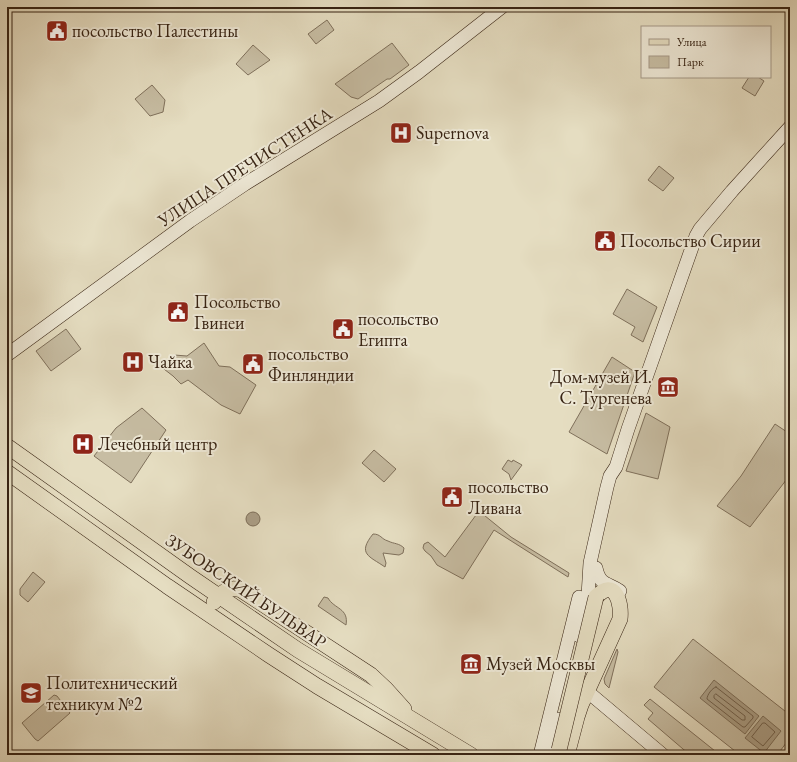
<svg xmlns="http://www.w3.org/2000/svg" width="797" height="762" viewBox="0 0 797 762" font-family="'EB Garamond',serif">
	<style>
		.green { fill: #c7bda3; stroke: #7f705b }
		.water { fill: #aa9e86; stroke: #7c6d58 }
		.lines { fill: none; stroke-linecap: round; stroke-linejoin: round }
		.shore { stroke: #70604c; stroke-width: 1 }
		.secondary-casing { stroke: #372313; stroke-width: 14 }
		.primary-casing { stroke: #372313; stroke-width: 16 }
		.secondary { stroke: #eee9d7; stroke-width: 13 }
		.primary { stroke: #e5ddc1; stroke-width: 15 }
		.primary-bridge-casing { stroke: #372313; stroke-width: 16; stroke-linecap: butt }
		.primary-bridge { stroke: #e5ddc1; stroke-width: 15 }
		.labels { text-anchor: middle; stroke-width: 4; stroke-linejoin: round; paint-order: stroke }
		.poi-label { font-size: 18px; fill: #372313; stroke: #eee9d7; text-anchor: start }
		.street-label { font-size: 18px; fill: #372313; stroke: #eee9d7 }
	</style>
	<rect width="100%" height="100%" fill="#e5ddc1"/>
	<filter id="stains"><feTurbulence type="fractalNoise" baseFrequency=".005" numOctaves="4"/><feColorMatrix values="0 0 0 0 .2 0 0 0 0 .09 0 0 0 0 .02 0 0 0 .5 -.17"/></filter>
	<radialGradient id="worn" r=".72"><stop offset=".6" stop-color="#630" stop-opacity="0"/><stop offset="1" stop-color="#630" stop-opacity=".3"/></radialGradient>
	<!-- green -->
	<g class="green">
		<polygon points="327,20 334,30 316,44 308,34"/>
		<polygon points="392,43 409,65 390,79 387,79 358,99 351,97 335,84"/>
		<polygon points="253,45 270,60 248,75 236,64"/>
		<polygon points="749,77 758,77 764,81 755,96 742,88"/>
		<polygon points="152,85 165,100 163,112 150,116 135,99"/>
		<polygon points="659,166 674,178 663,191 648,180"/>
		<polygon points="627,289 657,307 643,342 631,335 635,327 613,314"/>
		<polygon points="66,329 81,349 51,371 36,351"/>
		<polygon points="204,343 219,366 230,367 256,385 240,414 221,405 188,380 181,384 173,376 160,366 174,355 187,356"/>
		<polygon points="612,357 635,372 607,454 569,432"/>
		<polygon points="142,408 166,430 131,483 94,456 116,428"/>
		<polygon points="646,413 670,427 658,479 626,471"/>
		<polygon points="775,424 790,434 790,475 750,527 717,506 741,476"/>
		<polygon points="374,450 396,469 384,482 362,463"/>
		<polygon points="508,460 512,462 513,460 522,465 511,480 509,474 502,469"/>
		<polygon points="479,511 511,537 569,573 568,577 494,530 463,579 437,565 431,556 425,551 423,548 424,544 428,542 445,557"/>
		<path d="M373,534C381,534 381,539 388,541C394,544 399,543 404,548L403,553L399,555L383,553L386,563L385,567C369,556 357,554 373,534Z"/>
		<polygon points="33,572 45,582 28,602 20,595 20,589"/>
		<path d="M324,597L328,598C334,609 349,608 346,625L318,606Z"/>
		<polygon points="693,639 790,715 790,738 777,755 740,755 654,687"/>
		<polygon points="617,649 618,652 609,688 605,684 604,679"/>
		<polygon points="54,695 57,696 70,713 38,741 35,739 22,723"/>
		<polygon points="650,699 720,755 690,755 648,719 653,713 644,705"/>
	</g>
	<!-- water -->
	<g class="water">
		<circle cx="253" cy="519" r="7"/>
		<polygon points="714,680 759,716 745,734 700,698"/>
		<polygon points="763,716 781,731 764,753 745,738"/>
	</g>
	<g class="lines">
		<!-- shore -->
		<g class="shore">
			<path d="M716,687L753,716V718L745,727H743L707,699C707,695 712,688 716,687Z"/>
			<polygon points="716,694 745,716 745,720 742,720 714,698 714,696"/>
			<polygon points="763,723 765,723 775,732 763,746 752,737"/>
		</g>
		<!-- secondary casing -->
		<g class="secondary-casing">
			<g id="secondary">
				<polyline points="7,355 190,221 245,184 379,101 419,72 502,7"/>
				<path d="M596,568C600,586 607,582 620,591"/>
				<polyline points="579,636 588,596 590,563 607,487 610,476 616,467 628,429 696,236 700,229 732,191 790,127"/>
				<polyline points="588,692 663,755"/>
				<polyline points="540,755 579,597"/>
				<polyline points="550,755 559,719"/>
			</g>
		</g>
		<!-- primary casing -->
		<g class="primary-casing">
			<g id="primary">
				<polyline points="7,446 191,577 298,650 471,755"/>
				<polyline points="7,472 167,586 269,655 317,686 433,755"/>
				<path d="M214,602C222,592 229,586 241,590L371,675L386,689L404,709"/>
				<path d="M567,755L577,717L581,705L620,619C622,603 615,577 596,597"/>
			</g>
		</g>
		<!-- secondary -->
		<use href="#secondary" class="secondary"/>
		<!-- primary -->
		<use href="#primary" class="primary"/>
		<!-- primary-bridge casing -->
		<g class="primary-bridge-casing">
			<polyline id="primary-bridge" points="559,750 596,597"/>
		</g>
		<!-- primary-bridge -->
		<use href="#primary-bridge" class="primary-bridge"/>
	</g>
	<!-- icons -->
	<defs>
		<g id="civic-square" transform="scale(1.15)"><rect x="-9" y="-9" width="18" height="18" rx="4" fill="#8f2418" stroke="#eee9d7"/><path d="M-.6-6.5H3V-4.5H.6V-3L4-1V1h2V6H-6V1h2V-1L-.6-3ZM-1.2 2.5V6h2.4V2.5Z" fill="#fff"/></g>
		<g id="hospital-square" transform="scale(1.15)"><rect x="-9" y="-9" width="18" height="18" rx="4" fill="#8f2418" stroke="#eee9d7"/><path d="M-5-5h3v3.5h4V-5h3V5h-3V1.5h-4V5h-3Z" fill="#fff"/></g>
		<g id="museum-square" transform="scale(1.15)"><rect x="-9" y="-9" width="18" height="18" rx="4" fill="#8f2418" stroke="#eee9d7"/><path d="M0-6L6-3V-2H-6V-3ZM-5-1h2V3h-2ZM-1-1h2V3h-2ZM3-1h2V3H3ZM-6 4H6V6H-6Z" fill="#fff"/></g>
		<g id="university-square" transform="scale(1.15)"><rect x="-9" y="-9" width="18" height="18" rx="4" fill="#8f2418" stroke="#eee9d7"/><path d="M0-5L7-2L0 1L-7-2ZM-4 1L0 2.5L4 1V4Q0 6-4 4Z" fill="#fff"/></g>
	</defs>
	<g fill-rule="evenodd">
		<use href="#civic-square" x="57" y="31"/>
		<use href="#hospital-square" x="401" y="133"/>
		<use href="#civic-square" x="605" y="241"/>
		<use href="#civic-square" x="178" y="312"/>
		<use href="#civic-square" x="343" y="329"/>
		<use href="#hospital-square" x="133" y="362"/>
		<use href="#civic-square" x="253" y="364"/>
		<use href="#museum-square" x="668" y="387"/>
		<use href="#hospital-square" x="83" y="444"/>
		<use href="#civic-square" x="452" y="497"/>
		<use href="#museum-square" x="471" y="664"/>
		<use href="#university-square" x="31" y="693"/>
	</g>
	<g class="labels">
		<!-- poi labels -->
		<g class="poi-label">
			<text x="72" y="37">посольство Палестины</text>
			<text x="416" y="139">Supernova</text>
			<text x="620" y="247">Посольство Сирии</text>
			<text x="194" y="308">Посольство<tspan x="194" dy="21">Гвинеи</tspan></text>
			<text x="358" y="325">посольство<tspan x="358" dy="21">Египта</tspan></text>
			<text x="268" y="360">посольство<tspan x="268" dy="21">Финляндии</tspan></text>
			<text x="148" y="368">Чайка</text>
			<text x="652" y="383" text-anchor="end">Дом-музей И.<tspan x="652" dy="21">С. Тургенева</tspan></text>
			<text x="98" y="450">Лечебный центр</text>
			<text x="468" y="493">посольство<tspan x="468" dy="21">Ливана</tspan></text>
			<text x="486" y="670">Музей Москвы</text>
			<text x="46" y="689">Политехнический<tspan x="46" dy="21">техникум №2</tspan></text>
		</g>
		<!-- street labels -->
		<g class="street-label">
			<text transform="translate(245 167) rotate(-33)" y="6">УЛИЦА ПРЕЧИСТЕНКА</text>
			<text transform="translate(246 591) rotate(34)" y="6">ЗУБОВСКИЙ БУЛЬВАР</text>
		</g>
	</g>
	<!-- margin -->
	<rect width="797" height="762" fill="none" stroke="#e5ddc1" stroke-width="24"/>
	<rect x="8" y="8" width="781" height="746" fill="none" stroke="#372313" stroke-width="2"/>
	<rect x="12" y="12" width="773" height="738" fill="none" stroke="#372313"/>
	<!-- legend -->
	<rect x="641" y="26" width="130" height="52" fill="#eee9d7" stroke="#a59a89"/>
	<rect x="649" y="39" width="20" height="6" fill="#e5ddc1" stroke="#a59a89"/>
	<text x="677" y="46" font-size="12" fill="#372313">Улица</text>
	<rect x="649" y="56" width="20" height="12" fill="#c7bda3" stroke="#a59a89"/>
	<text x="677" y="66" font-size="12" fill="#372313">Парк</text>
	<rect width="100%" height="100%" filter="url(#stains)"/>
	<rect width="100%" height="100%" fill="url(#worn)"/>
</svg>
